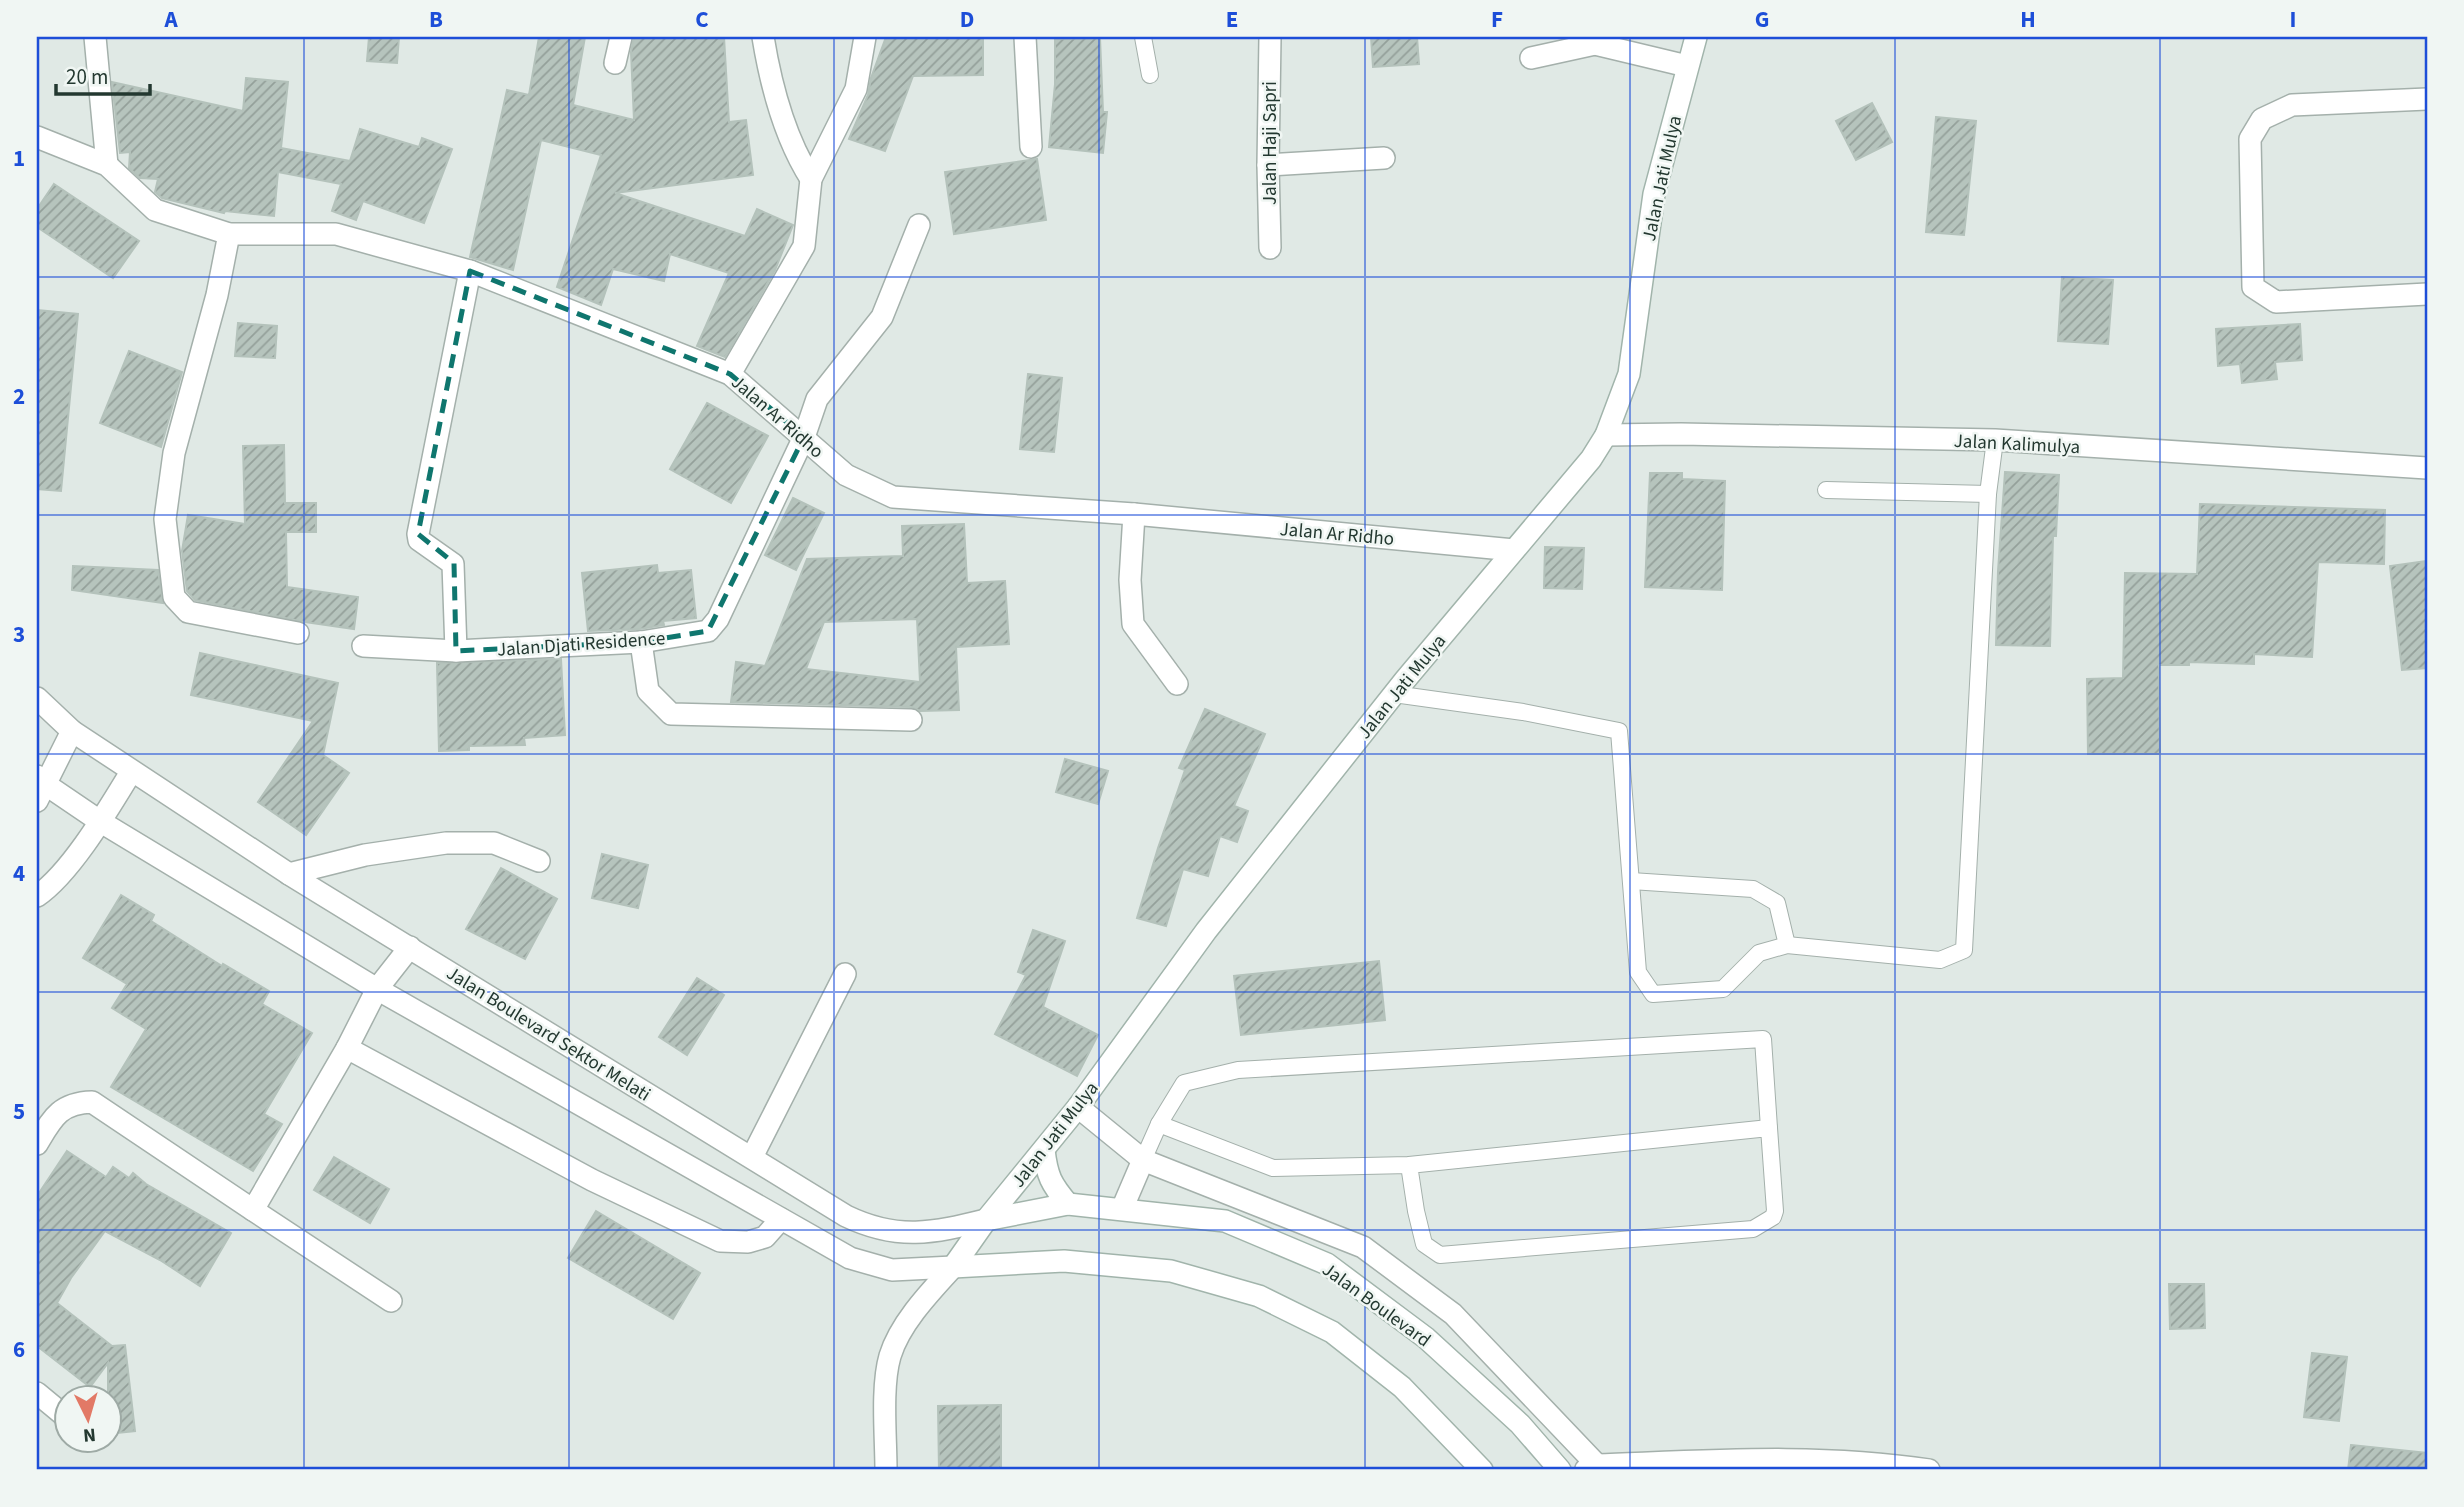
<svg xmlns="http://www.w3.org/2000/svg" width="2464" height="1507" viewBox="0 0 2464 1507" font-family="'Source Sans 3',sans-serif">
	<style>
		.building { fill: url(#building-hatch); stroke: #b4c2bb; stroke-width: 2; fill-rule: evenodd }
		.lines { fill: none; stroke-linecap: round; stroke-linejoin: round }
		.service-casing { stroke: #a4b0ab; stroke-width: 18 }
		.minor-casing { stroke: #a4b0ab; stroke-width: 24 }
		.tertiary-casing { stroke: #a4b0ab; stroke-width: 24 }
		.secondary-casing { stroke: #a1b4ab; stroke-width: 24 }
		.service { stroke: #fff; stroke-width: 16 }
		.minor { stroke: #fff; stroke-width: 21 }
		.tertiary { stroke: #fff; stroke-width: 21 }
		.secondary { stroke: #fff; stroke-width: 21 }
		.marked { fill: none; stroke: #0f766e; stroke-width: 5; stroke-dasharray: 14 9; stroke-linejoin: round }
		.grid { fill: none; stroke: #1d4ed8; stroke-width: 2; stroke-opacity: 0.55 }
		.labels { text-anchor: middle; stroke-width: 5; stroke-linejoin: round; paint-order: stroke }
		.street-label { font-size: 19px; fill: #233830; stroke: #f0f6f3 }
		.neatline { fill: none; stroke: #1d4ed8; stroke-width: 2.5 }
		.grid-label { font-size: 23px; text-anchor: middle; font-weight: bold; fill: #1d4ed8 }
	</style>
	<defs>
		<pattern id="building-hatch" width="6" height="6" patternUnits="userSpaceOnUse" patternTransform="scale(1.75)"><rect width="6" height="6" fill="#b6c4bd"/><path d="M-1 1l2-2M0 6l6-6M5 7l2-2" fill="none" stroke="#94a09a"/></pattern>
	</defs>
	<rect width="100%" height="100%" fill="#e0e9e5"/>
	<!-- building -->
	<g class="building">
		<polygon points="369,37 399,37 397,63 367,61"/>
		<polygon points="539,37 585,37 573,105 634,120 631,52 634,37 724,37 729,122 746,120 753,175 615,193 745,236 757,209 793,225 775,270 725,357 697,346 729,273 670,254 664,281 613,269 601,305 557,287 601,155 541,140 513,270 470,257 507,90 529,95"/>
		<polygon points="886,37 983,37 983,75 913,76 885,151 849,139 868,95 871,78"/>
		<polygon points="1371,37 1417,37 1419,64 1373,67"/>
		<polygon points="1100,38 1103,112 1107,112 1103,153 1049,147 1055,84 1055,39"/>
		<polygon points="246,78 288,82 281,148 350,161 360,129 419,147 422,138 452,149 424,223 363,201 356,220 332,211 341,184 278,172 274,216 225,211 224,213 162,198 155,192 158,179 140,178 129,168 130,152 120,153 112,82 243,111"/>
		<polygon points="1872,103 1892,142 1856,160 1836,121"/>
		<polygon points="1936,117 1976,121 1964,235 1926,232"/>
		<polygon points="1037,159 1046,220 954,234 945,172"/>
		<polygon points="54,184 139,241 113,278 37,227 37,209"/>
		<polygon points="2062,277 2113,280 2108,344 2058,341"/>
		<polygon points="37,310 78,314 61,491 37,489"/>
		<polygon points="238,323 277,326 275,358 235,356"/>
		<polygon points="2300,324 2302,360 2275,362 2277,379 2242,383 2240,364 2218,366 2216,329"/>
		<polygon points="129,351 182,372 161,447 100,423"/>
		<polygon points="1028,374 1062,378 1054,452 1020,449"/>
		<polygon points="707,403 768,436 731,503 670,469"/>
		<polygon points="284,445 285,503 316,503 316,532 286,532 287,587 358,597 354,629 305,622 195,600 187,591 182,551 188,515 245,524 243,446"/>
		<polygon points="2005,472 2059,475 2056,536 2053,536 2050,646 1996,645 1998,571"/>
		<polygon points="1650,473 1682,473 1682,479 1725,481 1722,590 1645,587"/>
		<polygon points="793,498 824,513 796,570 765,555"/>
		<polygon points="2200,504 2385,510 2384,564 2318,562 2312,657 2254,654 2254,664 2189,662 2189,665 2159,665 2160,754 2088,754 2087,679 2123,678 2125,573 2197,574"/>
		<path d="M964,524L967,583L1005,581L1009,644L956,647L959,710L920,711L911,707L731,702L736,662L765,666L807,559L903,556L902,526ZM917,619L920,682L806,669L824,622Z"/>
		<polygon points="1545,547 1584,548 1582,589 1544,588"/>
		<polygon points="2427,561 2427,668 2402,670 2390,566"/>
		<polygon points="657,565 658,573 691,570 696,618 663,621 664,625 640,629 588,631 582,573"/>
		<polygon points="73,566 158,570 163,603 72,590"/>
		<polygon points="200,653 338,683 323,755 349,773 306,835 258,802 313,721 191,695"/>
		<polygon points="561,659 565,735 524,738 525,745 469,746 469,750 439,751 437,663"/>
		<polygon points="1205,709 1265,734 1234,806 1248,811 1237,842 1220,836 1208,876 1183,869 1166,926 1137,918 1158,848 1185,770 1179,768"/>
		<polygon points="1065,759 1108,771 1098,804 1056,792"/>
		<polygon points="602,854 648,865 638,908 592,898"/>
		<polygon points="501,868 557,899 525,959 466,929"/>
		<polygon points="121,895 154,915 151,921 222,966 223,964 269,991 262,1004 312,1033 264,1114 282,1124 253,1171 111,1087 146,1029 112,1008 127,984 83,958"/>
		<polygon points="1033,930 1065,941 1043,1007 1098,1035 1077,1076 995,1034 1026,975 1018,972"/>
		<polygon points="1379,961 1385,1020 1241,1035 1234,976"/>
		<polygon points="697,978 724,995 687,1055 659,1037"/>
		<polygon points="67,1151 106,1177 113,1167 129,1178 133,1173 146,1184 231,1233 200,1286 160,1260 105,1231 71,1278 57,1303 112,1346 125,1345 135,1431 108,1434 108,1363 90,1387 37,1346 37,1196"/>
		<polygon points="334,1157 389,1189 370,1223 314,1190"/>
		<polygon points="596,1211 700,1273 673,1319 568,1258"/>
		<polygon points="2169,1284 2204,1284 2205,1328 2170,1329"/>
		<polygon points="2312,1353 2347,1357 2339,1421 2304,1417"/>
		<polygon points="1001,1405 1001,1470 939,1470 938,1406"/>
		<polygon points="2351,1445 2427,1453 2427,1470 2348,1470"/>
	</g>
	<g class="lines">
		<!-- service casing -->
		<g class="service-casing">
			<g id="service">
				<polyline points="1143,37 1150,75"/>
				<polyline points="1826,490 1988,494"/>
				<polyline points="1394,694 1523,712 1619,731 1638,972 1653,994 1723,989 1759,953 1787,945 1940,960 1964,950 1988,494 1995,440"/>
				<polyline points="1631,881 1753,889 1777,903 1787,945"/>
				<polyline points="1159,1124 1273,1168 1409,1165 1769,1128 1775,1211 1773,1217 1753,1229 1440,1255 1424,1244 1416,1211 1409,1165"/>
				<polyline points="1143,1160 1159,1124 1184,1083 1238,1070 1763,1039 1769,1128"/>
			</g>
		</g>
		<!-- minor casing -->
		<g class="minor-casing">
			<g id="minor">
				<polyline points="95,37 107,165"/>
				<path d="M763,37C771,86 784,137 811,179"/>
				<polyline points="1025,37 1031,147"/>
				<polyline points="1270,37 1268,165 1270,248"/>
				<polyline points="1595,37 1595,44 1687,66"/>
				<polyline points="1531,58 1595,44"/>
				<polyline points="615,63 621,37"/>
				<polyline points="2427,99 2292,105 2262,119 2250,139 2253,287 2276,302 2427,294"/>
				<polyline points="37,137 107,165 155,210 229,234 336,234 470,271 730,374 846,475 893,497 1134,514 1514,550"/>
				<polyline points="1268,165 1384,158"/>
				<polyline points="229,234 217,295 174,453 165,519 174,597 188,612 298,633"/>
				<polyline points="730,374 804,246 811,179 856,89 865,37"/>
				<polyline points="1134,514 1130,580 1133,624 1177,684"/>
				<polyline points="641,642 648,691 671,714 911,720"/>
				<polyline points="363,646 456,651 641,642 708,631 718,619 804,437 817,399 882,317 919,225"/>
				<polyline points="456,651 453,564 419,540 418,534 470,271"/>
				<path d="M37,698L72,731L289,874L846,1216C898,1241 933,1233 986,1220"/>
				<polyline points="37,776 45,784 101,822 377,989 850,1258 892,1270 953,1267"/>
				<polyline points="37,801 72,731"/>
				<polyline points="289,874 365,855 446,843 494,843 539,861"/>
				<path d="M37,896C71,873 109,808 131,772"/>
				<polyline points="347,1048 592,1180 720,1241 748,1242 765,1237 781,1219"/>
				<polyline points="1078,1107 1143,1160 1363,1247 1453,1314 1597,1465"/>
				<path d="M37,1144C52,1119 59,1103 92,1102L253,1210L347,1048L377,989L410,947"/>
				<polyline points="752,1157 845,974"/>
				<polyline points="1122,1209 1143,1160"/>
				<polyline points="253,1210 391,1301"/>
				<polyline points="37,1393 66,1417"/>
				<path d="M1586,1469L1597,1465C1708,1461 1819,1453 1929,1470"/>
			</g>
		</g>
		<!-- tertiary casing -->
		<g class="tertiary-casing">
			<g id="tertiary">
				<polyline points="1606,435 1681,434 1995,440 2427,468"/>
				<path d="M886,1470C886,1437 881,1387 890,1356C900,1323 931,1291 953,1267"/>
			</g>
		</g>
		<!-- secondary casing -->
		<g class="secondary-casing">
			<g id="secondary">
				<path d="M1044,1150C1047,1176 1051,1184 1068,1204"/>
				<polyline points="986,1220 1068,1204 1225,1221 1327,1264 1426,1338 1520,1424 1560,1470"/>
				<polyline points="953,1267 986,1220 1078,1107 1206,931 1405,680 1591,459 1606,435 1629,374 1654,194 1696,37"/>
				<polyline points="953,1267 1064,1261 1171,1271 1259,1296 1332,1332 1402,1387 1482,1470"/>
			</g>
		</g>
		<!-- service -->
		<use href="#service" class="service"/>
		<!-- minor -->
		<use href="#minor" class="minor"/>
		<!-- tertiary -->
		<use href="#tertiary" class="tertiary"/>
		<!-- secondary -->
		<use href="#secondary" class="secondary"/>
	</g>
	<!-- marked area -->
	<path class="marked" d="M470,271L730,374L804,437L708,631L641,642L456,651L454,563L418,534Z"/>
	<!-- grid -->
	<path class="grid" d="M304,37V1470M569,37V1470M834,37V1470M1099,37V1470M1365,37V1470M1630,37V1470M1895,37V1470M2160,37V1470M37,277H2427M37,515H2427M37,754H2427M37,992H2427M37,1230H2427"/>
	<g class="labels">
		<!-- street labels -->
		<g class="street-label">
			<text transform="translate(1269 143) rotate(-90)" y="7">Jalan Haji Sapri</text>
			<text transform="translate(1661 178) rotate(-78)" y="7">Jalan Jati Mulya</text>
			<text transform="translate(778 416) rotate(41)" y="7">Jalan Ar Ridho</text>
			<text transform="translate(2017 443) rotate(3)" y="7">Jalan Kalimulya</text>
			<text transform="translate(1337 533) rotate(5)" y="7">Jalan Ar Ridho</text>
			<text transform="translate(581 643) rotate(-4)" y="7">Jalan Djati Residence</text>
			<text transform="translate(1401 686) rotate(-51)" y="7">Jalan Jati Mulya</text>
			<text transform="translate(549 1033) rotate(32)" y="7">Jalan Boulevard Sektor Melati</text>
			<text transform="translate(1054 1134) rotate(-52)" y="7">Jalan Jati Mulya</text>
			<text transform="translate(1377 1304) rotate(36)" y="7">Jalan Boulevard</text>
		</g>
	</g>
	<!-- border -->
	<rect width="2464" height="1507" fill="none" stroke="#f0f6f3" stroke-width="77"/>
	<!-- north arrow -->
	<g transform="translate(88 1419) rotate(175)"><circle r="33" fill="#f0f6f3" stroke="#9eaaa5" stroke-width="2"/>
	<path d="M0-5L12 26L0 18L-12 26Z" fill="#e27966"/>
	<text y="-10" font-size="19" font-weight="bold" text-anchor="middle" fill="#233830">N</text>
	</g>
	<!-- scale -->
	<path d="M56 84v10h94v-10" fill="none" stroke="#233830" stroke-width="3.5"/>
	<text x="66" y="84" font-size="21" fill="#233830" stroke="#f0f6f3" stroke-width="5" paint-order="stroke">20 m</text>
	<rect x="38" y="38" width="2388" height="1430" class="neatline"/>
	<g class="grid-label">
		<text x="171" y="27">A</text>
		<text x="436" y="27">B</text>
		<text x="702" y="27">C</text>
		<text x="967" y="27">D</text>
		<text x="1232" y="27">E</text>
		<text x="1497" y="27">F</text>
		<text x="1762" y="27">G</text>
		<text x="2028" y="27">H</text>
		<text x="2293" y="27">I</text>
		<text x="19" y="166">1</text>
		<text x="19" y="404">2</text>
		<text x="19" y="642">3</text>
		<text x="19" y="881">4</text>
		<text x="19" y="1119">5</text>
		<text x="19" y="1357">6</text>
	</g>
</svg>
